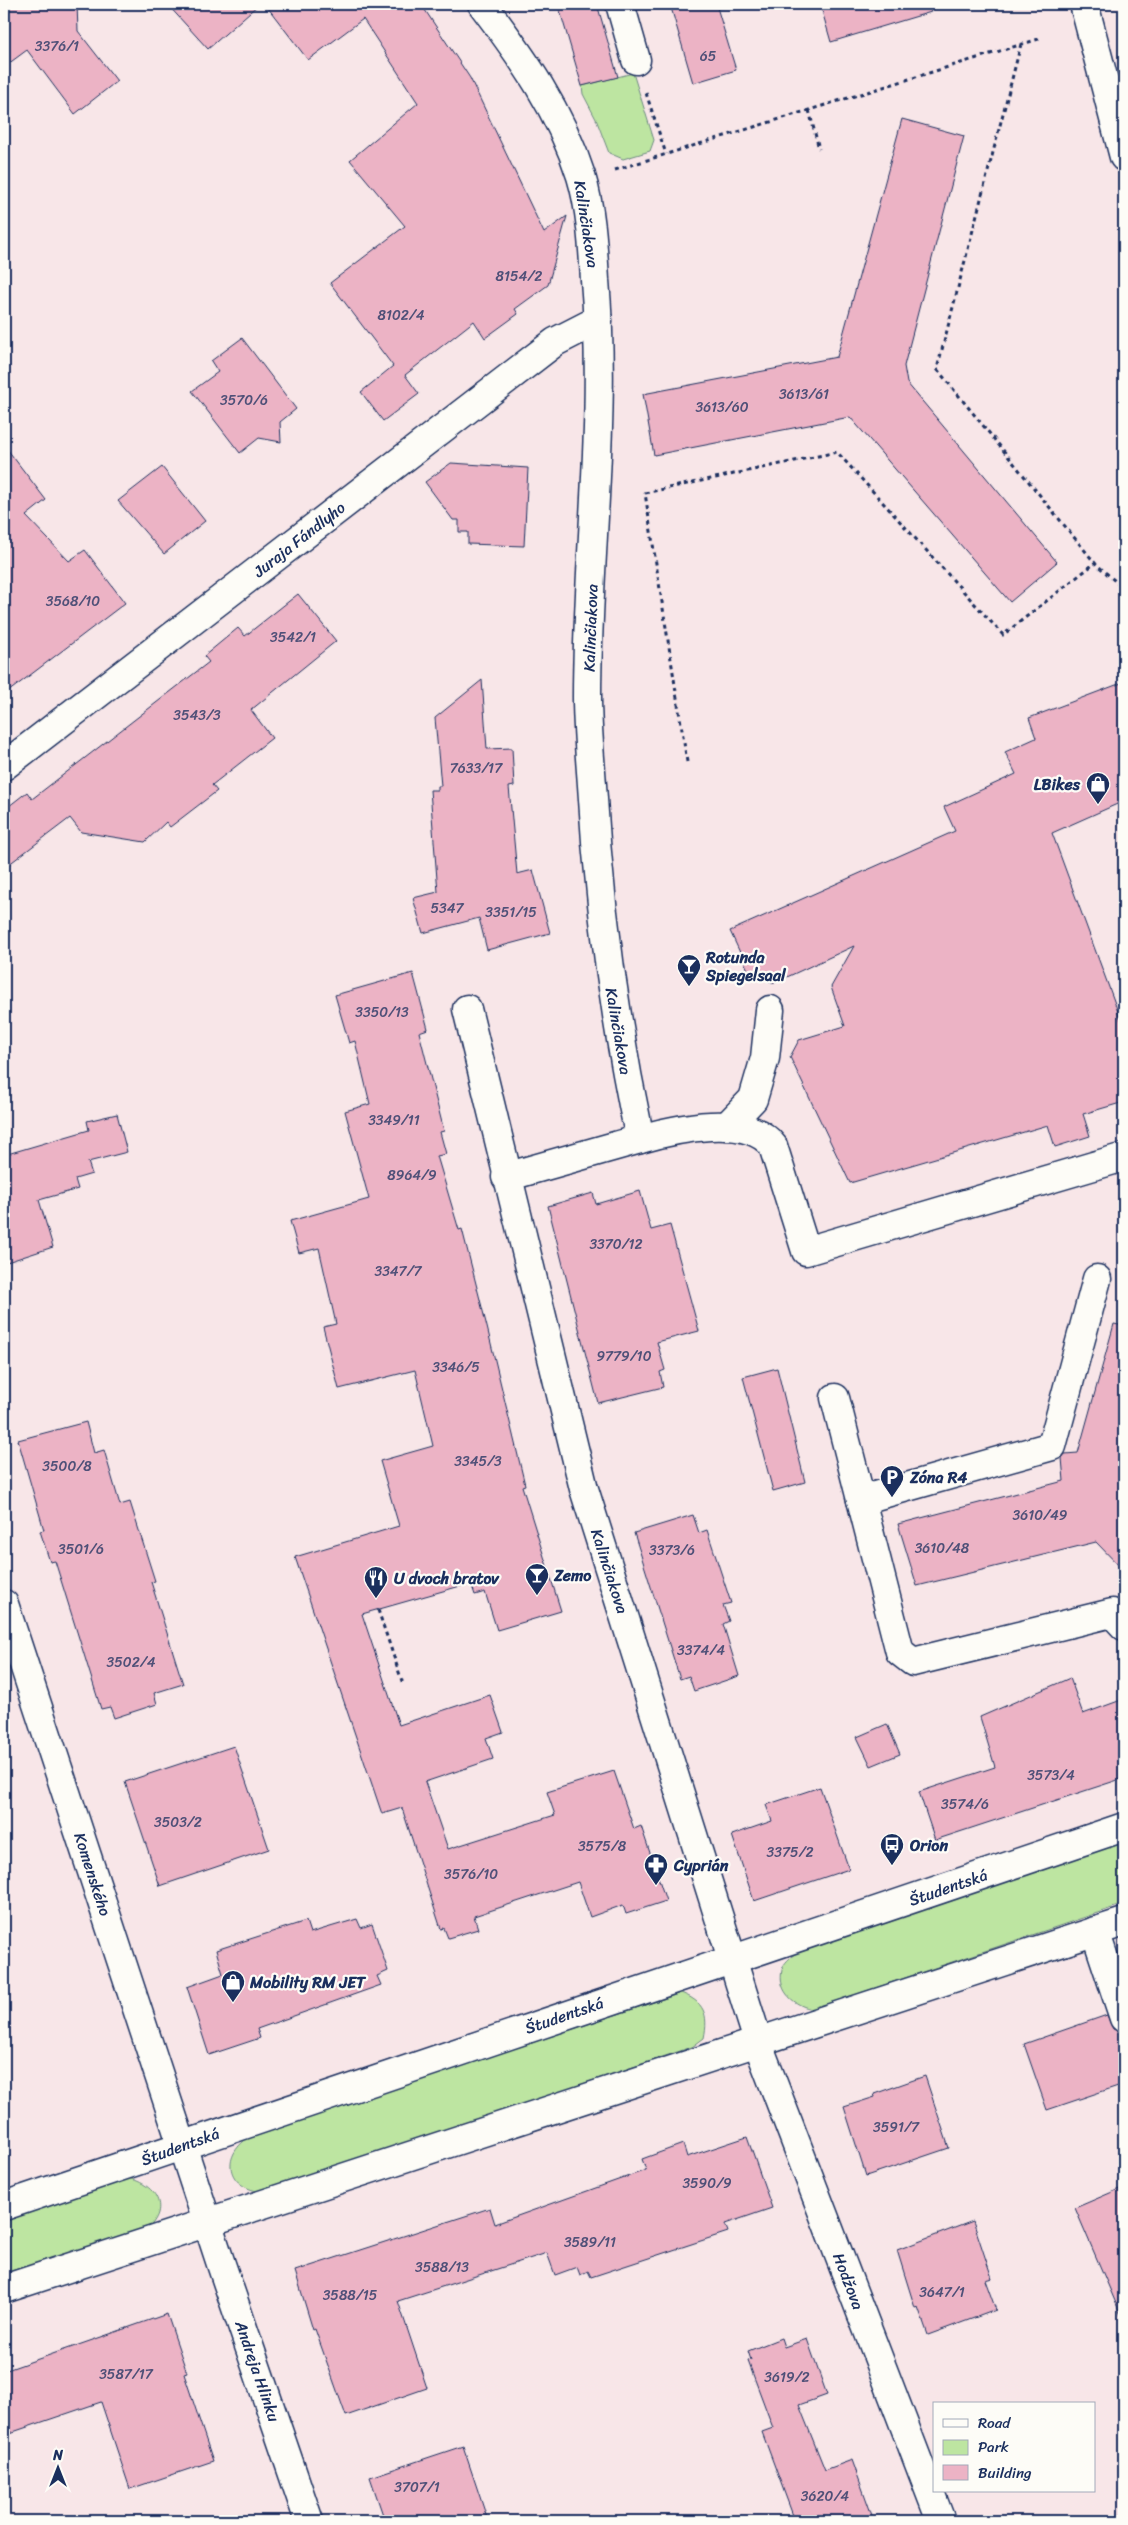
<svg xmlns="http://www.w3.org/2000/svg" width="1128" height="2525" viewBox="0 0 1128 2525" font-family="Sriracha,sans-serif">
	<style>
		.green { fill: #bde5a1; stroke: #6c8a80 }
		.building { fill: #ecb3c5; stroke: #1b2f5e }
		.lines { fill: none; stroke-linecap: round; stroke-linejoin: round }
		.minor-casing { stroke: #1b2f5e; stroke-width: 31 }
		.path { stroke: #1b2f5e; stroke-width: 3; stroke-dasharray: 4 4; stroke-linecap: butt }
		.minor { stroke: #fdfcf7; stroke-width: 28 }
		.labels { text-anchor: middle; stroke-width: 4.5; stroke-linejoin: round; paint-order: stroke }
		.number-label { font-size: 14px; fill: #4f5078 }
		.street-label { font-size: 16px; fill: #1b2f5e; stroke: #fdfcf7 }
		.poi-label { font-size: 16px; font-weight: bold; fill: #1b2f5e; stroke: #fdfcf7; text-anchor: start }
	</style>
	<rect width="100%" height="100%" fill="#f8e6e8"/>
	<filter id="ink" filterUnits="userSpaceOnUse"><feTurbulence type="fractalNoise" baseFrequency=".02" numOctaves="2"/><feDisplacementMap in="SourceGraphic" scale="10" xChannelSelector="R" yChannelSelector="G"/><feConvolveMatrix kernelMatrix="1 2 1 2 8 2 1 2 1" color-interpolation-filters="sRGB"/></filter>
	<g filter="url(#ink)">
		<!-- green -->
		<g class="green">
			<polygon points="633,73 654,140 650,151 623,159 609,153 596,119 583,94 582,86"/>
			<path d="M1124,1840V1904L813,2009C795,2006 777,1992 782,1970C783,1963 791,1957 797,1952Z"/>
			<path d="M681,1993C704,2002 709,2014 704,2038L692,2047L264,2192C228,2189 219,2158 249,2137Z"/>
			<path d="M122,2177C153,2181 174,2207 145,2231L4,2278V2217Z"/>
		</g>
		<!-- building -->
		<g class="building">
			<polygon points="4,4 77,4 78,31 117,81 75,114 27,50 4,67"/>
			<polygon points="167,4 259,4 208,49"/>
			<polygon points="265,4 421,4 470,78 544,233 567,216 548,285 515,309 518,314 485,338 474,321 405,375 419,394 383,421 361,392 393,366 330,283 405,226 350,160 418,103 363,19 308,60"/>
			<polygon points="558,4 597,4 618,77 582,86"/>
			<polygon points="670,4 716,4 736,70 693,83"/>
			<polygon points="820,4 929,4 931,12 831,42"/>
			<polygon points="902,119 964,136 904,366 907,383 1057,562 1010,602 850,417 654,455 643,394 837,357"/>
			<polygon points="242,338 296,409 280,422 281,442 259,438 240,453 192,391 218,372 211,361"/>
			<polygon points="4,445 46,500 26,516 69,561 85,550 125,603 4,695"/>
			<polygon points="451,463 528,468 524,546 468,544 468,532 459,532 459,520 453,520 425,482"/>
			<polygon points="162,467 205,521 164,554 118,501"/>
			<polygon points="298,594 336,641 251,710 272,738 212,785 217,791 170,827 166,822 145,842 81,832 70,818 4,868 4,810 27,792 32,799 209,662 204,656 238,628 245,636"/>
			<polygon points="482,680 487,749 512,748 514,786 509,787 517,874 533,870 550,933 487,950 479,918 423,933 413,898 438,892 430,790 438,790 438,786 441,786 435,718"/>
			<polygon points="1124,682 1124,801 1052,833 1124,1028 1124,1102 1083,1114 1090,1136 1055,1147 1048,1125 850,1183 790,1057 799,1040 845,1026 831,987 854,946 774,983 749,972 730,931 955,831 944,807 1016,774 1005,752 1036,738 1029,718"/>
			<polygon points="413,973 428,1029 419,1032 444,1131 440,1132 446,1154 437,1156 459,1230 462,1229 487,1327 525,1485 522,1486 561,1611 497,1630 485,1592 475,1595 471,1583 362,1614 399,1725 490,1695 503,1732 486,1738 493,1759 425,1782 448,1849 555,1815 547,1792 614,1771 634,1829 641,1826 666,1901 626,1914 623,1905 590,1917 578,1882 474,1916 478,1929 448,1938 444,1928 441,1929 402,1808 382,1814 295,1557 399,1526 380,1461 433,1446 415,1370 339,1389 323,1327 336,1324 319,1248 299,1253 290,1221 369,1199 345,1111 370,1104 355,1041 349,1043 335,995"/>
			<polygon points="117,1114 127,1152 88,1162 92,1174 75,1179 78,1189 39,1200 53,1247 4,1263 4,1155 89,1130 87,1121"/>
			<polygon points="640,1191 651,1230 670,1225 699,1331 657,1342 665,1370 660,1372 663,1387 598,1403 548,1206 593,1193 596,1204"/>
			<polygon points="1114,1324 1124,1326 1124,1571 1096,1542 917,1586 898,1524 1064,1481 1062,1458 1065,1454 1078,1453"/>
			<polygon points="777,1368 805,1482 773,1491 743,1377"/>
			<polygon points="86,1422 94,1453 104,1450 120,1505 130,1502 155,1581 151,1582 183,1684 154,1693 157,1704 114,1718 110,1707 101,1709 55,1561 50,1562 40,1531 44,1530 18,1440"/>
			<polygon points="693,1515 699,1533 707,1530 731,1603 723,1605 729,1621 723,1624 739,1676 694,1691 689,1676 680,1679 634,1533"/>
			<polygon points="1070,1678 1083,1714 1124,1699 1124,1778 935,1840 919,1792 995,1767 980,1717"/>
			<polygon points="887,1724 900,1754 871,1766 857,1737"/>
			<polygon points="234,1746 269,1849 160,1886 125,1782"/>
			<polygon points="820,1787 849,1869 754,1901 732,1835 772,1821 766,1805"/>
			<polygon points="357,1919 361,1928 372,1924 388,1971 377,1976 381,1985 257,2029 260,2038 209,2055 187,1987 223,1974 216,1950 306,1921 310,1933"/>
			<polygon points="1107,2015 1113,2029 1124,2033 1124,2084 1047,2110 1024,2044"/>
			<polygon points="925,2076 949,2148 866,2176 844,2107 875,2097 874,2094"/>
			<polygon points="747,2137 772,2208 725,2224 728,2232 591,2277 588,2271 580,2275 577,2267 555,2275 547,2253 398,2301 427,2388 346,2416 315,2329 313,2330 295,2271 490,2208 495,2224 646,2170 642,2159 683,2144 687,2157"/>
			<polygon points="1124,2187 1124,2322 1075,2208"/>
			<polygon points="973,2221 992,2278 985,2280 996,2310 928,2335 918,2307 915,2308 897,2250"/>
			<polygon points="167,2314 187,2373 184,2374 213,2461 130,2489 101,2402 4,2435 4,2371"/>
			<polygon points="781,2338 784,2347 807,2339 827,2395 799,2405 825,2470 852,2460 874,2521 795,2521 762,2432 773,2428 748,2361 751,2360 748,2351"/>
			<polygon points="463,2446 488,2521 385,2521 370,2477"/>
		</g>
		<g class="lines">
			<!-- minor casing -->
			<g class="minor-casing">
				<g id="minor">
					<path d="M482,4C523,58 560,110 581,176C591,209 593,246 595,280C607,419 587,558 587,697C587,726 590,756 592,785C599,905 615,1022 640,1139L506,1177"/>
					<polyline points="620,4 636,60"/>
					<polyline points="1084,4 1124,157"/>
					<polyline points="4,766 555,342 598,320"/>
					<polyline points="467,1009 584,1489 763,2057 941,2521"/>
					<polyline points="727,1126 753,1099 765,1058 770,1010"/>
					<path d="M640,1139C675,1129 748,1112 773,1146L806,1251L1124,1157"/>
					<polyline points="835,1398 900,1652 913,1662 1112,1613 1124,1626"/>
					<polyline points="861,1500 1052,1446 1097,1279"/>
					<polyline points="4,1604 221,2264 309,2521"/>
					<polyline points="1095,1931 1124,2018"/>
					<polyline points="4,2206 1124,1827"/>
					<polyline points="4,2289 1124,1922"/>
				</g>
			</g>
			<!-- path -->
			<g class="path">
				<polyline points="1021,44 937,369 1095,563 1124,589"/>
				<polyline points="646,93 666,154"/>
				<polyline points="809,110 819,149"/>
				<polyline points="615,170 1042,38"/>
				<polyline points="687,762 645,493 837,452 1003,635 1095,563"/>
				<polyline points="378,1610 403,1684"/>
			</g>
			<!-- minor -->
			<use href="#minor" class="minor"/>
		</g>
	</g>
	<!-- icons -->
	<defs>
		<g id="shop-pin" transform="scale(1.25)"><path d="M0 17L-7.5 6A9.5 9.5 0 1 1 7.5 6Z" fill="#1b2f5e" stroke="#fdfcf7"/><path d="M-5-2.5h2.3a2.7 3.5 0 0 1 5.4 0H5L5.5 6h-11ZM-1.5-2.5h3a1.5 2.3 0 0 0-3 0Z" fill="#fff"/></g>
		<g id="bar-pin" transform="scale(1.25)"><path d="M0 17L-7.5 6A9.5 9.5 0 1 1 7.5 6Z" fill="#1b2f5e" stroke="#fdfcf7"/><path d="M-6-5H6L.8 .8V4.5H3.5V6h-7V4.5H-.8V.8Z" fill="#fff"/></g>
		<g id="parking-pin" transform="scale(1.25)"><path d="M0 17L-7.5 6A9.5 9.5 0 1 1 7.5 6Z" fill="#1b2f5e" stroke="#fdfcf7"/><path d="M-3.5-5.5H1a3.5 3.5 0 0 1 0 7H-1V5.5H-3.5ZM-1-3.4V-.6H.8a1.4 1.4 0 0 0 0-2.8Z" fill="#fff"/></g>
		<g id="restaurant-pin" transform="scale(1.25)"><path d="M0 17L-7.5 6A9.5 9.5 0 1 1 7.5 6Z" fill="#1b2f5e" stroke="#fdfcf7"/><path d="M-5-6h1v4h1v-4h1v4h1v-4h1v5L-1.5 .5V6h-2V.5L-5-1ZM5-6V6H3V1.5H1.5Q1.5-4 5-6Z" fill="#fff"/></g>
		<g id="bus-pin" transform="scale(1.25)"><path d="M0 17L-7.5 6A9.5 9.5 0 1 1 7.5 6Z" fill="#1b2f5e" stroke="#fdfcf7"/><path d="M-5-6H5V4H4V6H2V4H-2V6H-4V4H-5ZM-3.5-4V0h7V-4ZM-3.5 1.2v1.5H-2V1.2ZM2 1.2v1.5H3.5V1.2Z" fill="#fff"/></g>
		<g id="pharmacy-pin" transform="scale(1.25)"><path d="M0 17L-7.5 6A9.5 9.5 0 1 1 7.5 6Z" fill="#1b2f5e" stroke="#fdfcf7"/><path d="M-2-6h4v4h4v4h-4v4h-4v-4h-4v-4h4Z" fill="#fff"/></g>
	</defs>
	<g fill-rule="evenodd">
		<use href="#shop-pin" x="1098" y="784"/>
		<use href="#bar-pin" x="689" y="966"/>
		<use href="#parking-pin" x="892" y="1477"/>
		<use href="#bar-pin" x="537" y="1575"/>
		<use href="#restaurant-pin" x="376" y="1578"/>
		<use href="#bus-pin" x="892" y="1845"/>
		<use href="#pharmacy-pin" x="656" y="1865"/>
		<use href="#shop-pin" x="233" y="1982"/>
	</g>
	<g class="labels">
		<!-- number labels -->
		<g class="number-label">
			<text x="57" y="51">3376/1</text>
			<text x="708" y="61">65</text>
			<text x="519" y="281">8154/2</text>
			<text x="401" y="320">8102/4</text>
			<text x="804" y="399">3613/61</text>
			<text x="244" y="405">3570/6</text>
			<text x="722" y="412">3613/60</text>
			<text x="73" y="606">3568/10</text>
			<text x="293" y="642">3542/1</text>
			<text x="197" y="720">3543/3</text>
			<text x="476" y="773">7633/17</text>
			<text x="447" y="913">5347</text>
			<text x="511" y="917">3351/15</text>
			<text x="382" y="1017">3350/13</text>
			<text x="394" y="1125">3349/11</text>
			<text x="412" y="1180">8964/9</text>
			<text x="616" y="1249">3370/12</text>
			<text x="398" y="1276">3347/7</text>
			<text x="624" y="1361">9779/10</text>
			<text x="456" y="1372">3346/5</text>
			<text x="478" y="1466">3345/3</text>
			<text x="67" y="1471">3500/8</text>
			<text x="1040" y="1520">3610/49</text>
			<text x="942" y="1553">3610/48</text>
			<text x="81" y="1554">3501/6</text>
			<text x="672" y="1555">3373/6</text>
			<text x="701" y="1655">3374/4</text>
			<text x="131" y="1667">3502/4</text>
			<text x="1051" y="1780">3573/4</text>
			<text x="965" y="1809">3574/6</text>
			<text x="178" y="1827">3503/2</text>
			<text x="602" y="1851">3575/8</text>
			<text x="790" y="1857">3375/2</text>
			<text x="471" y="1879">3576/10</text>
			<text x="896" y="2132">3591/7</text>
			<text x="707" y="2188">3590/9</text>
			<text x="590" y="2247">3589/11</text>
			<text x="442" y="2272">3588/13</text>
			<text x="942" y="2297">3647/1</text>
			<text x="350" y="2300">3588/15</text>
			<text x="126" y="2379">3587/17</text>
			<text x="787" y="2382">3619/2</text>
			<text x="417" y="2492">3707/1</text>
			<text x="825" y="2501">3620/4</text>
		</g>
		<!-- street labels -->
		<g class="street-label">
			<text transform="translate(587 224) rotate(81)" y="6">Kalinčiakova</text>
			<text transform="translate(299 539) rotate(-38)" y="6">Juraja Fándlyho</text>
			<text transform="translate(590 628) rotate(-88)" y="6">Kalinčiakova</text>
			<text transform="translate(619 1031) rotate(80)" y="6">Kalinčiakova</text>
			<text transform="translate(610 1571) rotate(72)" y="6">Kalinčiakova</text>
			<text transform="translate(93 1874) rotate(72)" y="6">Komenského</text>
			<text transform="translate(948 1887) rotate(-19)" y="6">Študentská</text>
			<text transform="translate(564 2015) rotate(-19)" y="6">Študentská</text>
			<text transform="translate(180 2146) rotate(-20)" y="6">Študentská</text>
			<text transform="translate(849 2281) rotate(69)" y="6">Hodžova</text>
			<text transform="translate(258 2371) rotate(71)" y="6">Andreja Hlinku</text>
		</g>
		<!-- poi labels -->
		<g class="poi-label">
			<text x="1080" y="790" text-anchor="end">LBikes</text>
			<text x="706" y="963">Rotunda<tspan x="706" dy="18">Spiegelsaal</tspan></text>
			<text x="910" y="1483">Zóna R4</text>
			<text x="554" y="1581">Zemo</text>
			<text x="394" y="1584">U dvoch bratov</text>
			<text x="910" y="1851">Orion</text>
			<text x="674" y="1871">Cyprián</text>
			<text x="250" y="1988">Mobility RM JET</text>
		</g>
	</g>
	<!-- margin -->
	<rect width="1128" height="2525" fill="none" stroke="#fdfcf7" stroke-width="20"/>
	<rect x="10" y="10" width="1108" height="2505" fill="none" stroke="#1b2f5e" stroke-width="2" filter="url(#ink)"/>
	<!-- legend -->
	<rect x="933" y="2402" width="162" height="90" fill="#fdfcf7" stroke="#a3aaba"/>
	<rect x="943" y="2419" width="25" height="8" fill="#fdfcf7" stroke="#a3aaba"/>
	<text x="978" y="2428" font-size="15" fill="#1b2f5e">Road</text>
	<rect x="943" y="2440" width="25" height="15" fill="#bde5a1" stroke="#a3aaba"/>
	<text x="978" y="2452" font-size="15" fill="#1b2f5e">Park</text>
	<rect x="943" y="2465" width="25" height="15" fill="#ecb3c5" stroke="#a3aaba"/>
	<text x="978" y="2478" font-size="15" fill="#1b2f5e">Building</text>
	<!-- north arrow -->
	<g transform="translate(58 2468)" stroke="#fdfcf7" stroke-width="4" paint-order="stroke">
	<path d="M0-4L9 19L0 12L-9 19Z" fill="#1b2f5e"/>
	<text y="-8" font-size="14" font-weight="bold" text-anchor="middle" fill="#1b2f5e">N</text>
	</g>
</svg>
